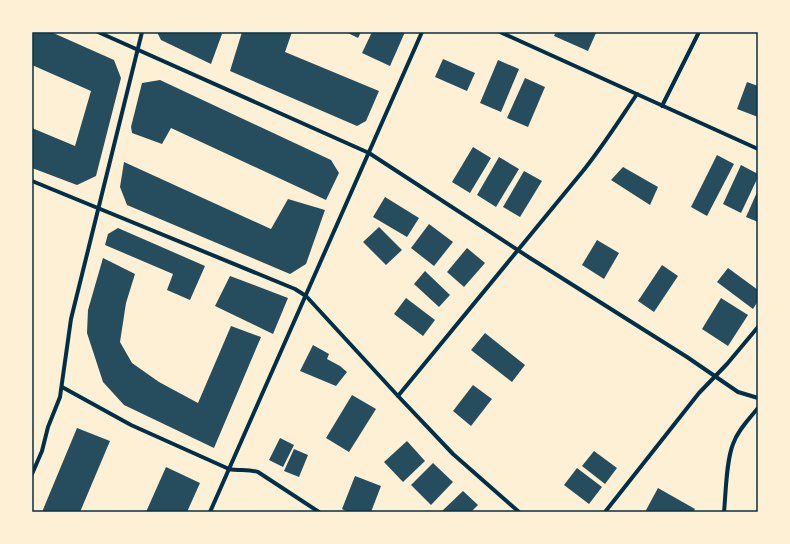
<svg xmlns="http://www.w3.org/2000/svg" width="790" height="544" viewBox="0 0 790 544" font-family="'Source Serif 4',serif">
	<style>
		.building { fill: #264d5e }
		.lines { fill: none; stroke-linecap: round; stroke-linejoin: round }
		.minor { stroke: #003049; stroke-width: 4 }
		.neatline { fill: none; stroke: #003049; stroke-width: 1.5 }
	</style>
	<rect width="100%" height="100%" fill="#fdf0d5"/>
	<!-- building -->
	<g class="building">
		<polygon points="32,32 51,32 114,60 121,78 96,176 77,185 32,168 32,128 75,146 91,91 32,65"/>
		<polygon points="157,32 220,32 222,34 211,64 161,40"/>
		<polygon points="242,32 292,32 285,52 379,91 366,121 357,126 230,71"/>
		<polygon points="346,32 361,32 358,38"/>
		<polygon points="372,32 405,32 390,66 362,53"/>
		<polygon points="556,32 593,32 596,33 588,51 554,36"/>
		<polygon points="443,59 475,73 467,91 435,77"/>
		<polygon points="498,60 519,69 501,112 480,103"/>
		<polygon points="525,78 545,87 528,127 507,118"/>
		<polygon points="160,80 331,160 339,173 326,200 171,128 162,144 132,133 131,127 142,83"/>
		<polygon points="747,82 758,86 758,117 737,109"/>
		<polygon points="473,147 491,158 470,193 452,182"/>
		<polygon points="717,155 734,164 707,216 691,207"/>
		<polygon points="499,157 519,169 496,207 477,195"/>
		<polygon points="124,162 271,229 288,199 325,210 306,264 290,274 127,205 120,187"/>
		<polygon points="741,165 758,174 758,177 741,213 723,204"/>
		<polygon points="623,167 658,187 650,205 611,180"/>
		<polygon points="524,171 542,181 520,217 503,207"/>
		<polygon points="758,190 758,222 746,217"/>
		<polygon points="385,197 419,218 407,237 373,217"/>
		<polygon points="429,224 453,242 434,266 411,248"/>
		<polygon points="379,227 402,250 386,265 363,242"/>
		<polygon points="118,228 205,266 190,300 167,290 173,274 105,245 108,234"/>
		<polygon points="597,240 619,253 604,279 582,265"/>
		<polygon points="467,248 485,263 464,287 447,272"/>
		<polygon points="103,258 135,274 126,303 120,342 132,363 159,382 198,403 231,326 261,337 214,448 124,405 103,382 87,333 88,310"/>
		<polygon points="662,265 678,276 654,312 638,301"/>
		<polygon points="728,268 758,290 758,301 753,309 717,282"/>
		<polygon points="425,271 450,295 439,307 414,284"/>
		<polygon points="230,276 288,298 273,334 215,306"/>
		<polygon points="406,298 435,320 423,336 394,314"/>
		<polygon points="721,298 748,315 728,346 702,329"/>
		<polygon points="485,333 525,365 512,382 471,350"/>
		<polygon points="313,345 329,354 327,359 340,366 347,372 336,386 300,371"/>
		<polygon points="473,385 492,399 471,426 453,411"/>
		<polygon points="352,395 376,409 349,452 326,438"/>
		<polygon points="77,428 110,441 80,512 42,512"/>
		<polygon points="280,438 294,445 283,467 269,460"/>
		<polygon points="407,441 425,461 403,482 384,462"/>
		<polygon points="294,449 308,455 299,477 284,471"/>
		<polygon points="594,451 617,468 605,484 582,466"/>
		<polygon points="433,463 453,482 431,505 411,485"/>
		<polygon points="166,467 200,483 187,512 146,512"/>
		<polygon points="577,468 602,487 589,504 564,485"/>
		<polygon points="355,476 381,486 371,512 348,512 342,509"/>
		<polygon points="658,488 695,509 693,512 645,512"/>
		<polygon points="463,491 478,505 471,512 441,512"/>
	</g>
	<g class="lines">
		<!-- minor -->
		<g class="minor">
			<polyline points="98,32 369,153 530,258 687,357 738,392 758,398"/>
			<polyline points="500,32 758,149"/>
			<polyline points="662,106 699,32"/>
			<polyline points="32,181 295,289 306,296 398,396 453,454 519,512"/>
			<path d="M62,387L131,425L229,469C239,471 248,469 258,472L319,512"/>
			<path d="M398,396L578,177C600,151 618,122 637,94"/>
			<polyline points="32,474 42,451 48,427 60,397 71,319 142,32"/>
			<polyline points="210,512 422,32"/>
			<polyline points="605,512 699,393 727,364 758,327"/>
			<path d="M724,512C726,492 726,462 733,444C738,430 749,419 758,408"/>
		</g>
	</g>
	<!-- border -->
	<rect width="790" height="544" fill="none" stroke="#fdf0d5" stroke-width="66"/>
	<rect x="33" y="33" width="724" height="478" class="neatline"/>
</svg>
